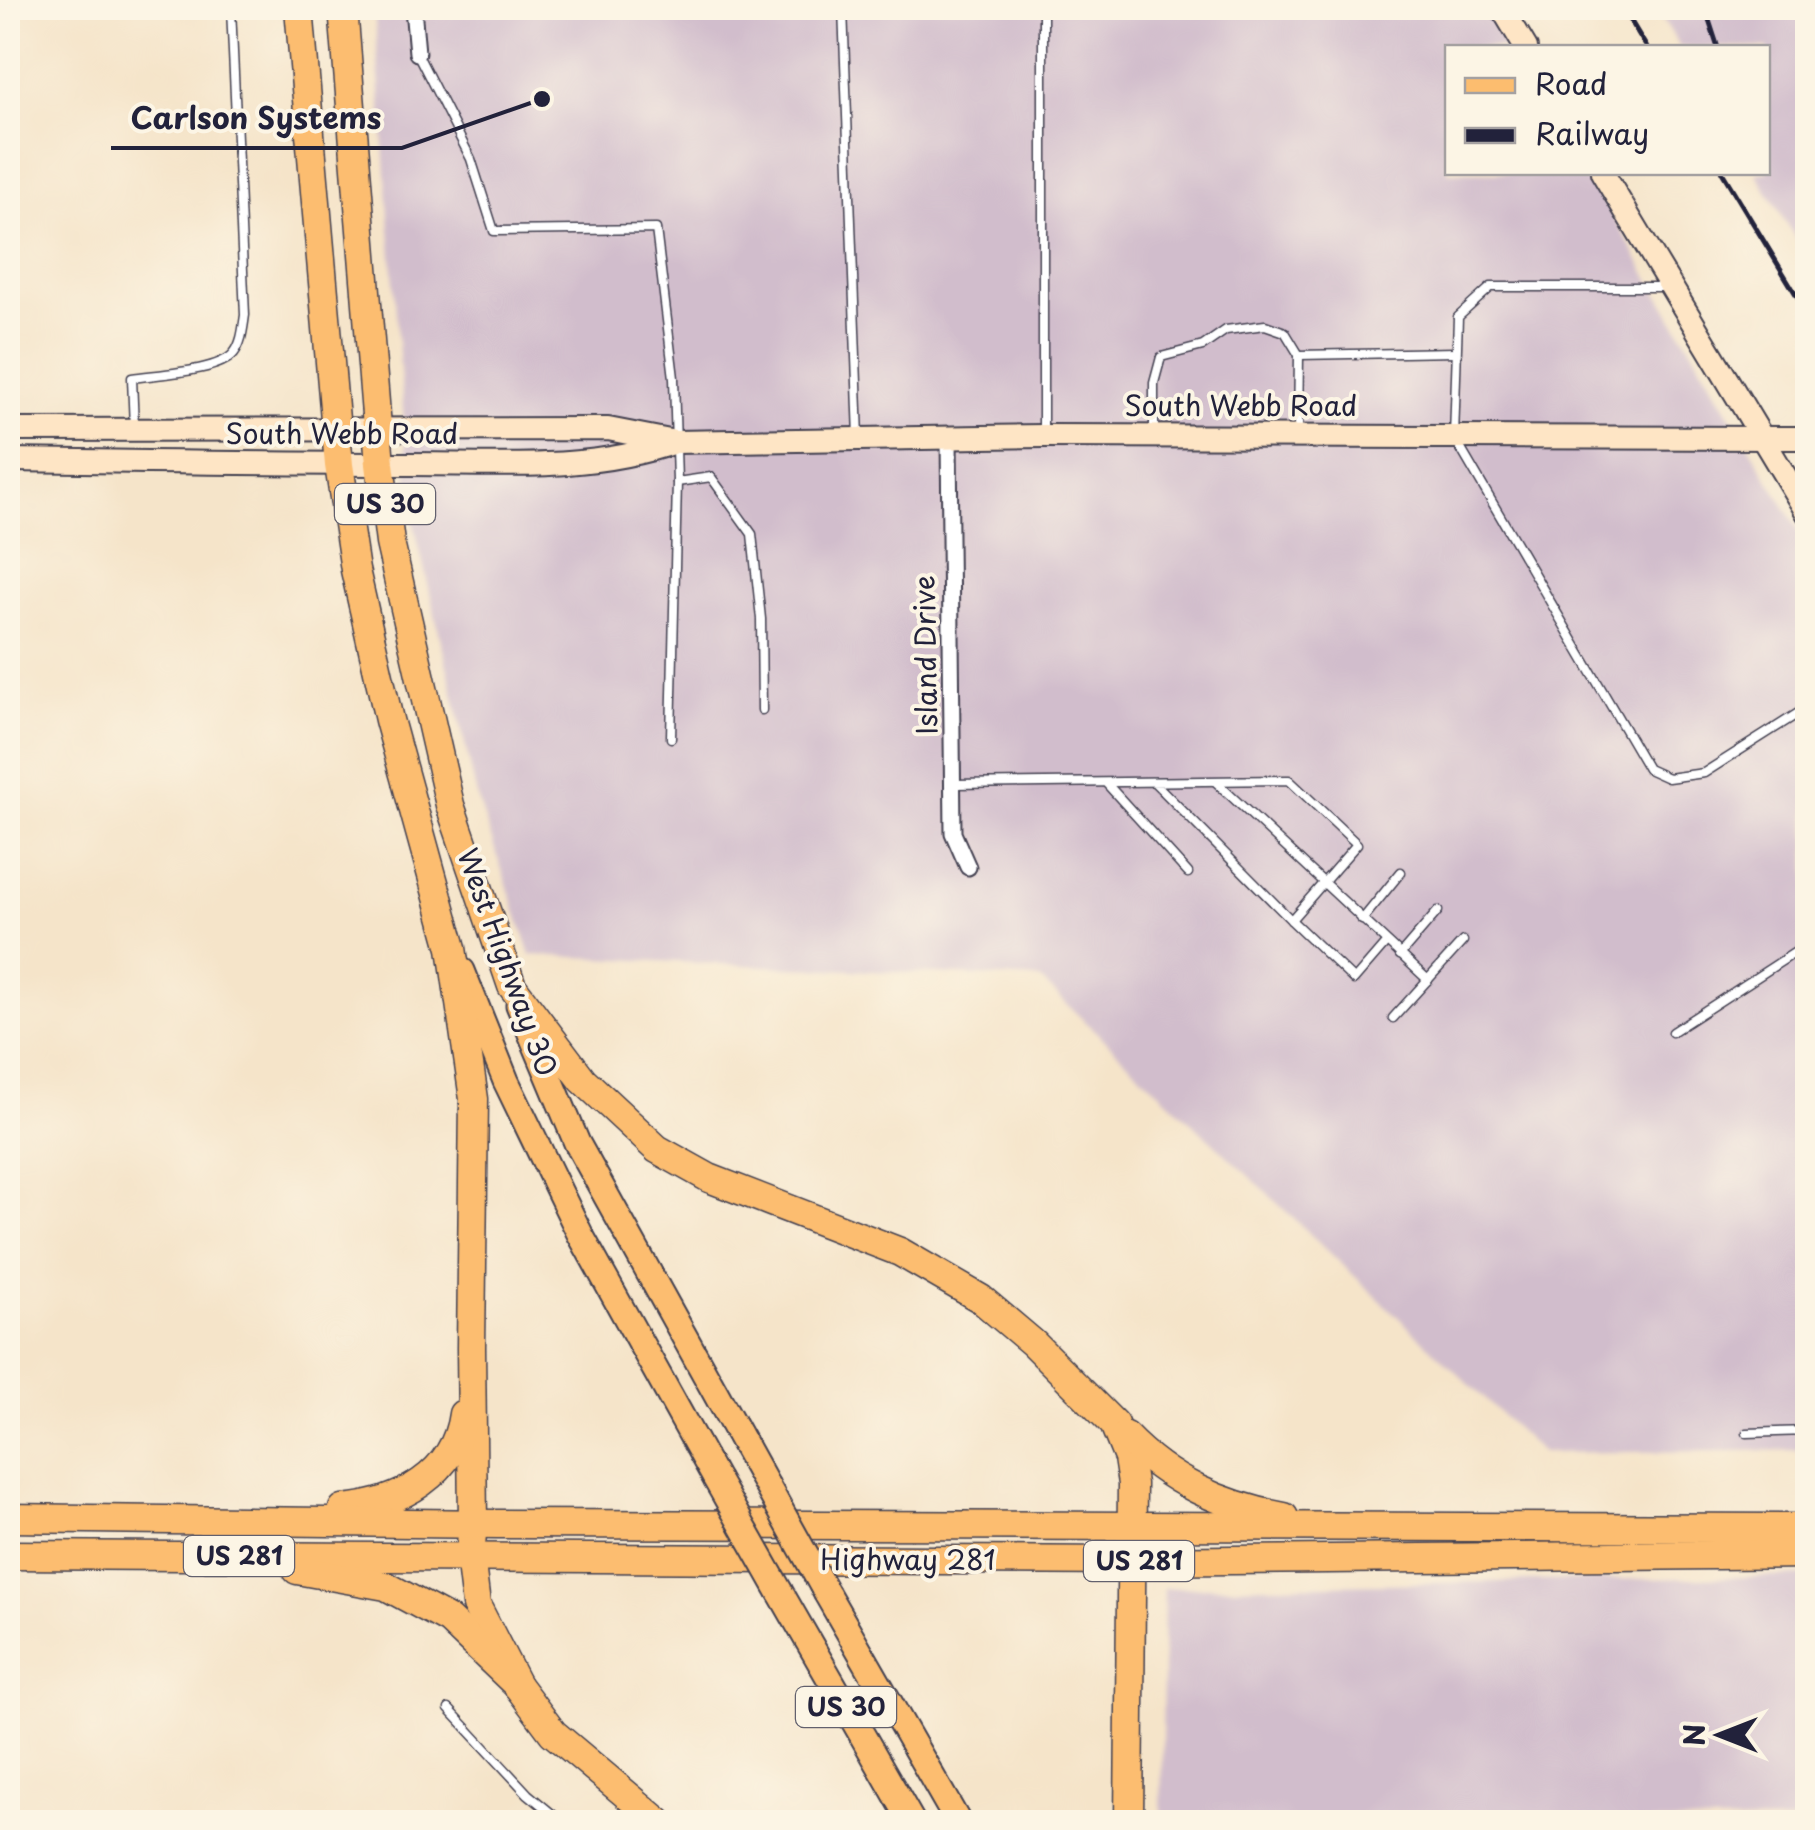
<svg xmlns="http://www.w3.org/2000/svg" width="1815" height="1830" viewBox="0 0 1815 1830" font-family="'Playpen Sans',sans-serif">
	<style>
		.industrial { fill: #d1bdcc }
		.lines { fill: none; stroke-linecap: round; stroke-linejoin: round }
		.lane-casing { stroke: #423f50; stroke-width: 11 }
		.street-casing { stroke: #423f50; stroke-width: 19 }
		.secondary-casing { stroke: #423f50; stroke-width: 26 }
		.primary-casing { stroke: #423f50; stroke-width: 29 }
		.highway-casing { stroke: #423f50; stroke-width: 31 }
		.lane { stroke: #fff; stroke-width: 8 }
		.street { stroke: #fff; stroke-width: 15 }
		.secondary { stroke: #fee5c5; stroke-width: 22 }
		.primary { stroke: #fcbd6f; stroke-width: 25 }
		.highway { stroke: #fcbd6f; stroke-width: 28 }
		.rail { stroke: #22223b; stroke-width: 5 }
		.primary-bridge-casing { stroke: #423f50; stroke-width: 29; stroke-linecap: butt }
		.primary-bridge { stroke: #fcbd6f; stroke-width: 25 }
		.labels { text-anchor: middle; stroke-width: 8; stroke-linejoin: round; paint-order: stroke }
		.shield { fill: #fcf5e5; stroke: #63616e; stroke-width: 2.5 }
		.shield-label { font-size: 25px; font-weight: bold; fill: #22223b }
		.street-label { font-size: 28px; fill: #22223b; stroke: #fcf5e5 }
		.leader { fill: none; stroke: #22223b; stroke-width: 4 }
		.callout-dot { fill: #22223b; stroke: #fcf5e5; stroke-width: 4 }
		.callout-label { font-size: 30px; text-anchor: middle; font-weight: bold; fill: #22223b; stroke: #fcf5e5; stroke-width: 8; stroke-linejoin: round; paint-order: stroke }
	</style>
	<rect width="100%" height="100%" fill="#fcf5e5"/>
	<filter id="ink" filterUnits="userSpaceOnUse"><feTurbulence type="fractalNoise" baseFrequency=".01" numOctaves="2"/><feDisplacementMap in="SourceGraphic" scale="20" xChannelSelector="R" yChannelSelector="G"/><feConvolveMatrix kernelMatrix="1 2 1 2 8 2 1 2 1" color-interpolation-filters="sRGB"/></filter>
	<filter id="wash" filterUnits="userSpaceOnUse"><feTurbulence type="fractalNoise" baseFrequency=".0048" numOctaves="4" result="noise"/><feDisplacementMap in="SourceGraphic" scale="40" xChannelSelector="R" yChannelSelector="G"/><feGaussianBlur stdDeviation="2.25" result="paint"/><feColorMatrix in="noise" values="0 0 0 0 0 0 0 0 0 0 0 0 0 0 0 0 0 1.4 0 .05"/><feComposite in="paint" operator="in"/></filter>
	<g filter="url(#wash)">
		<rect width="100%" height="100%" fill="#f5e4c9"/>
		<!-- industrial -->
		<g class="industrial">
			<polygon points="374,8 1488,8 1512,47 1448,48 1448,172 1587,173 1807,544 1807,1450 1542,1453 1040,979 531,955 478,800 410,507"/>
			<polygon points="1656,8 1807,8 1807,258 1756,173 1768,172 1768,48 1680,47"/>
			<polygon points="1807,1576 1807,1822 1161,1822 1164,1588"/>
		</g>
	</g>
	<g filter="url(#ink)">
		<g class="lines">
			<!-- lane casing -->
			<g class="lane-casing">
				<g id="lane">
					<polyline points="843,8 859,437"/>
					<polyline points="1043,8 1043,431"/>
					<polyline points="417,53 471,159 494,231 656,229 674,378 677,482 671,738"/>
					<polyline points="1667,287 1491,287 1458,317 1454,437 1648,769 1668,778 1704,773 1808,707"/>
					<polyline points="1299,355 1455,352"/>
					<path d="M134,428L132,378C156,374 219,372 234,353C242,343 243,328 245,315L231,8"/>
					<polyline points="1154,432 1154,383 1161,357 1203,346 1226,330 1265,325 1285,332 1299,355 1298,431"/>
					<polyline points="677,482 711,477 752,534 761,619 762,710"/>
					<polyline points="1216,782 1428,980"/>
					<polyline points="953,784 1289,780 1357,844 1291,920 1155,783"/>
					<polyline points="1107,784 1188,873"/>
					<polyline points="1291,920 1354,980 1386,943"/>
					<polyline points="1362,920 1401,872"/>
					<polyline points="1400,955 1438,911"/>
					<polyline points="1393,1018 1463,941"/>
					<polyline points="1672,1032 1808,944"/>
					<polyline points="1747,1433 1808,1431"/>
					<polyline points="449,1709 528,1794 562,1822"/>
				</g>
			</g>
			<!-- street casing -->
			<g class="street-casing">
				<g id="street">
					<polyline points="413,8 417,53"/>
					<polyline points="949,439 953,833 968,867"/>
				</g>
			</g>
			<!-- secondary casing -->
			<g class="secondary-casing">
				<g id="secondary">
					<polyline points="1502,8 1526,48"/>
					<polyline points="1602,172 1808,514"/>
					<polyline points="8,430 608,429 675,442 1043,436 1808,438"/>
					<path d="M8,460C142,462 276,464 411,464C500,464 590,472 675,442"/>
				</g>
			</g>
			<!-- primary casing -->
			<g class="primary-casing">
				<g id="primary">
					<polyline points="462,971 506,1081 580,1234 716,1479"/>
					<polyline points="519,1005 577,1143 766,1484"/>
					<polyline points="780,1592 912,1822"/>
					<polyline points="827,1594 958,1822"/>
				</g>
			</g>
			<!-- highway casing -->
			<g class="highway-casing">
				<g id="highway">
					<polyline points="299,8 339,465 355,570 389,720 452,948 474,1099 471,1348 473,1523 470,1556 476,1605 517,1685"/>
					<polyline points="343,8 380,464 390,543 450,805 512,986 583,1080 657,1149 709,1178 900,1252 981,1299 1033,1343 1114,1424 1128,1458 1132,1484 1129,1822"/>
					<path d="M1125,1436C1169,1482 1221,1505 1284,1517"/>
					<path d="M343,1509C399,1504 455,1475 463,1414"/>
					<polyline points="8,1518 496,1524 1808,1528"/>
					<polyline points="8,1555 1132,1561 1808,1554"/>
					<polyline points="297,1570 386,1586 449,1620 517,1685 553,1733 659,1822"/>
				</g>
			</g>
			<!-- lane -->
			<use href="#lane" class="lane"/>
			<!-- street -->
			<use href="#street" class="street"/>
			<!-- secondary -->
			<use href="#secondary" class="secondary"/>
			<!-- primary -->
			<use href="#primary" class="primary"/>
			<!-- highway -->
			<use href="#highway" class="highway"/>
			<!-- rail -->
			<g class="rail">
				<polyline points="1623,8 1647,48"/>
				<polyline points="1705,8 1718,48"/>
				<polyline points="1768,156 1772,165"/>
				<polyline points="1722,172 1808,314"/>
			</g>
			<!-- primary-bridge casing -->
			<g class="primary-bridge-casing">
				<g id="primary-bridge">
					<polyline points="716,1479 780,1592"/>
					<polyline points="766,1484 827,1594"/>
				</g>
			</g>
			<!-- primary-bridge -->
			<use href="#primary-bridge" class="primary-bridge"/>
		</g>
	</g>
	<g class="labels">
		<!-- shield labels -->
		<g class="shield">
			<rect x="335" y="484" width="100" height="40" rx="8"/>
			<rect x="184" y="1536" width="110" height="40" rx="8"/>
			<rect x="1084" y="1541" width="110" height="40" rx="8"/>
			<rect x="796" y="1687" width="100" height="40" rx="8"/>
		</g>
		<g class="shield-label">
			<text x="385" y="513">US 30</text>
			<text x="239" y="1565">US 281</text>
			<text x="1139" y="1570">US 281</text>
			<text x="846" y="1716">US 30</text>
		</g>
		<!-- street labels -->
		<g class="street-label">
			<text x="1241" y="416">South Webb Road</text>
			<text x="342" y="444">South Webb Road</text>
			<text transform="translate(926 655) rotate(-91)" y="10">Island Drive</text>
			<text transform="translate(507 962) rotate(70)" y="10">West Highway 30</text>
			<text x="908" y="1570">Highway 281</text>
		</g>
	</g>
	<!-- callouts -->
	<path class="leader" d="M542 99L402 148H111"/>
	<circle class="callout-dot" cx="542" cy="99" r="10"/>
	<g class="callout-label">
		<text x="256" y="129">Carlson Systems</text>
	</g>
	<!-- margin -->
	<rect width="1815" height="1830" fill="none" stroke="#fcf5e5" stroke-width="40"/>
	<!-- legend -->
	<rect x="1445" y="45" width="325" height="130" fill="#fcf5e5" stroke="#a5a1a1" stroke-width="2.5"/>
	<rect x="1465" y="78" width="50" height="15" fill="#fcbd6f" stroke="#a5a1a1" stroke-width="2.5"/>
	<text x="1535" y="95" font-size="30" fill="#22223b">Road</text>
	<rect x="1465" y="128" width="50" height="15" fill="#22223b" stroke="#a5a1a1" stroke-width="2.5"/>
	<text x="1535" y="145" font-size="30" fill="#22223b">Railway</text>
	<!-- north arrow -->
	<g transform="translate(1720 1735) rotate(270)" stroke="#fcf5e5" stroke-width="8" paint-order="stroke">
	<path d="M0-8L18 38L0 25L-18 38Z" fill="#22223b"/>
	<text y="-15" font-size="28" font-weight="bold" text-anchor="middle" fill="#22223b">N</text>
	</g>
</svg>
